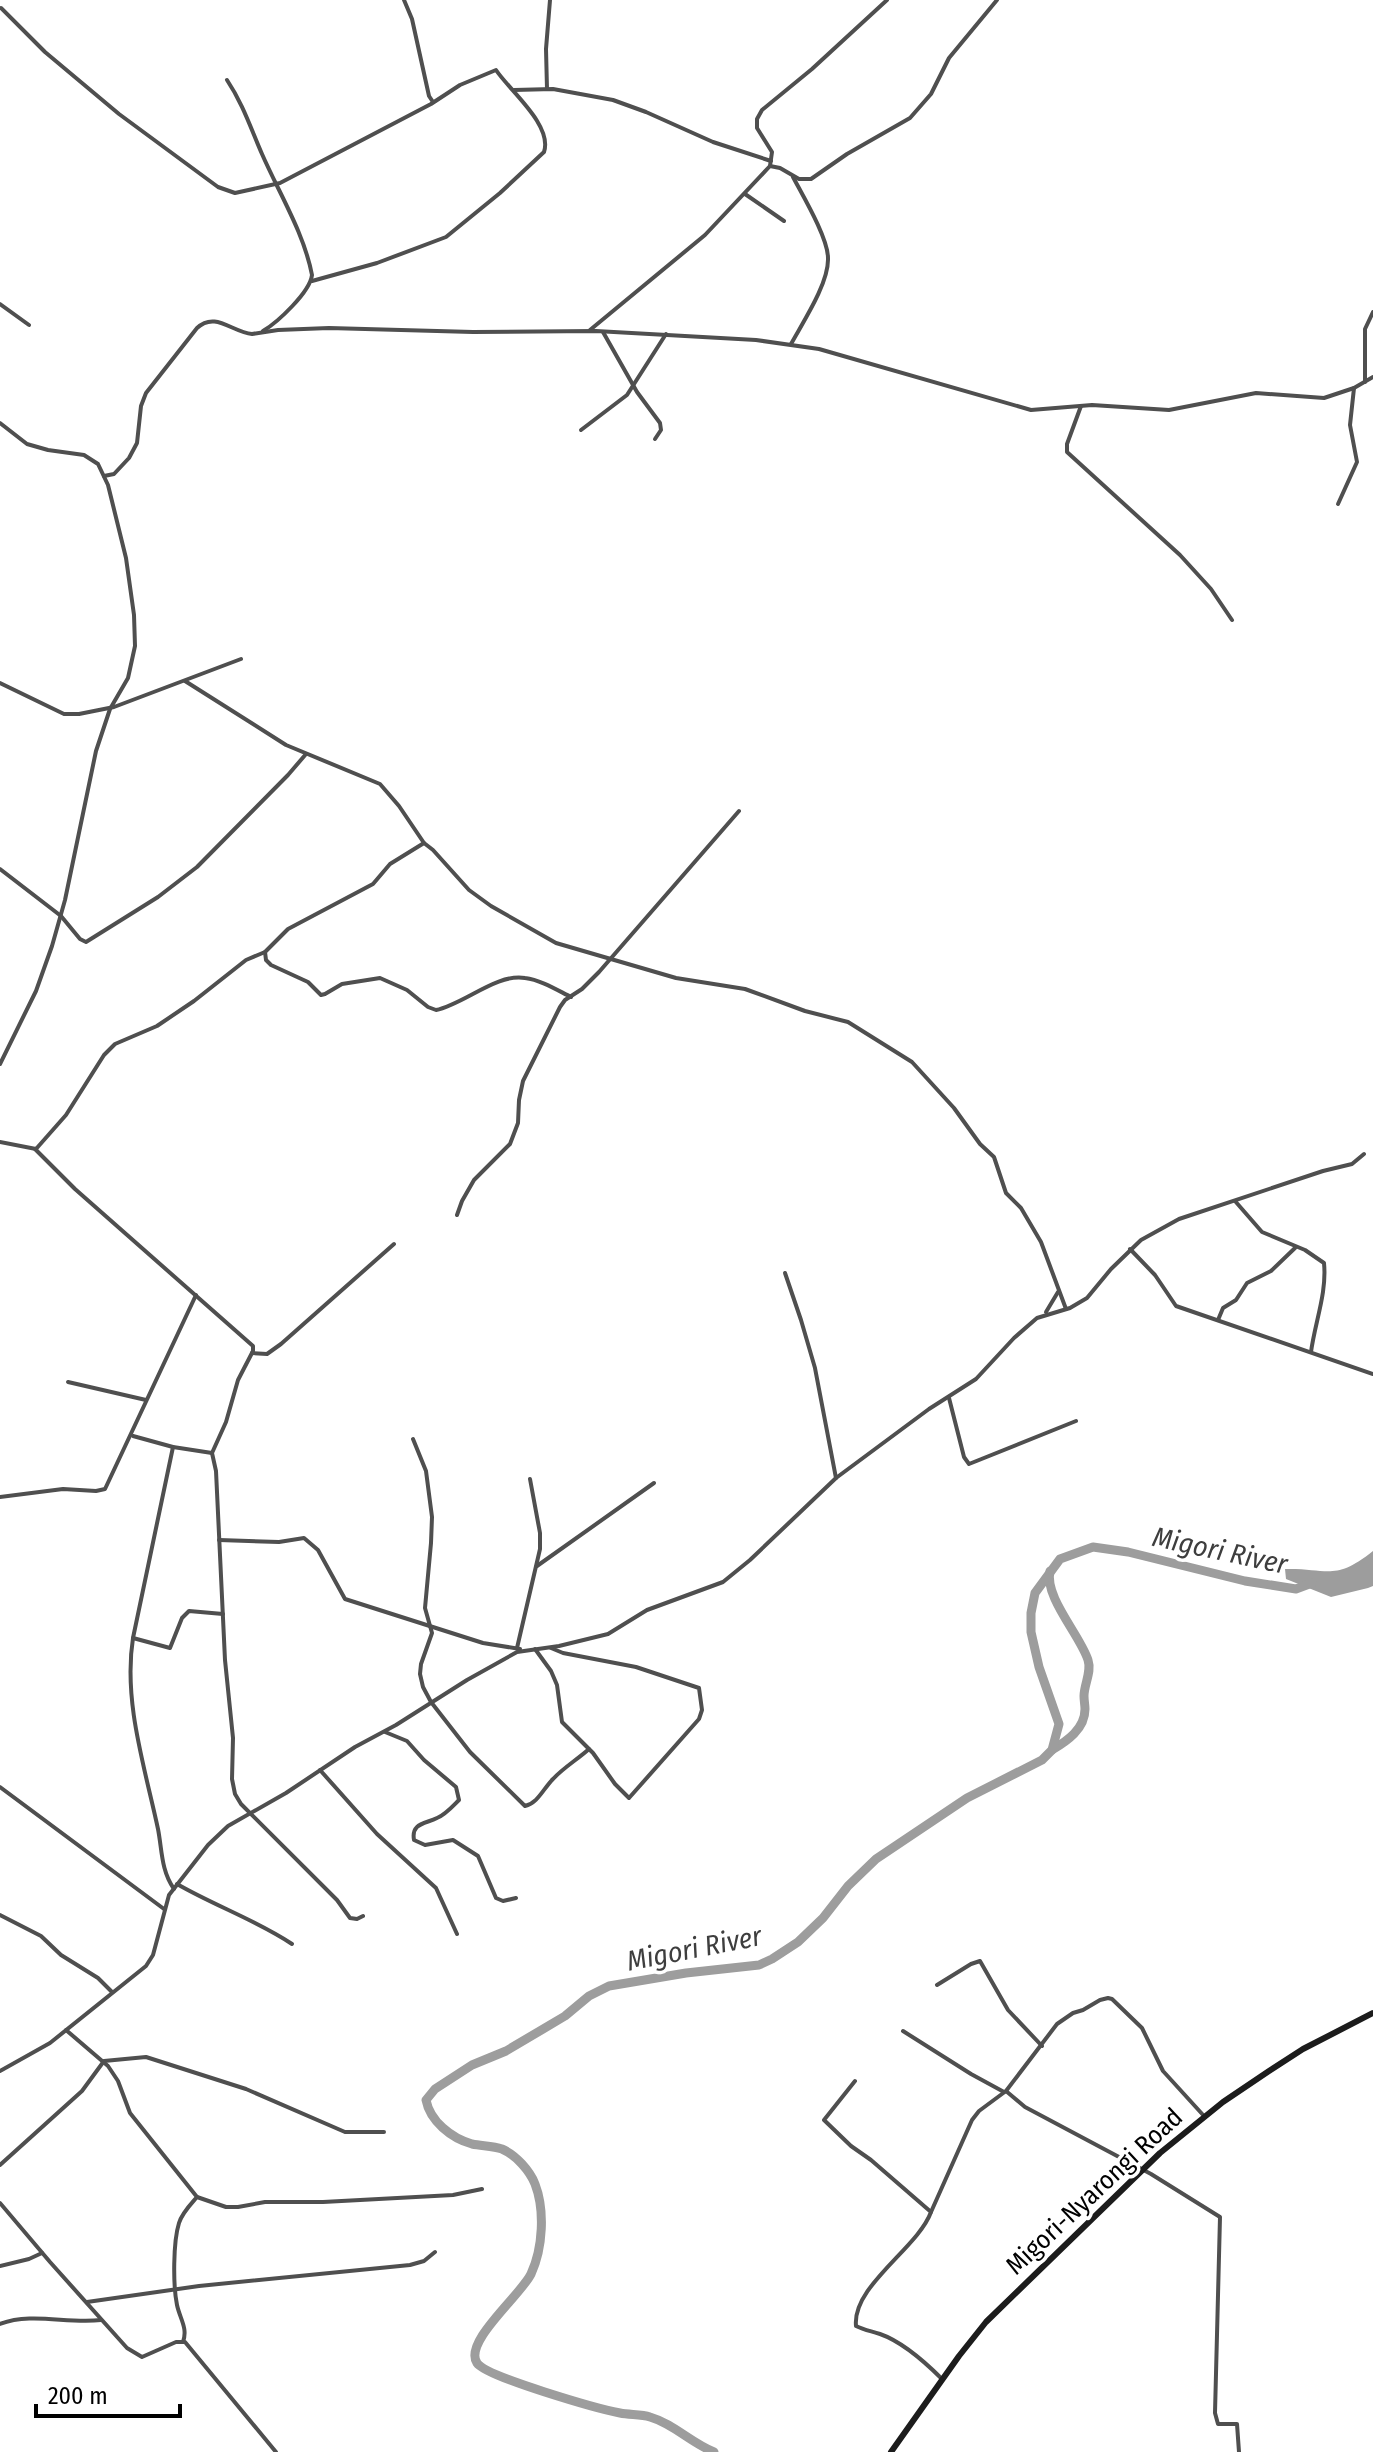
<svg xmlns="http://www.w3.org/2000/svg" width="1373" height="2452" viewBox="0 0 1373 2452" font-family="'Fira Sans Condensed',sans-serif">
	<style>
		.water { fill: #9d9d9d }
		.lines { fill: none; stroke-linecap: round; stroke-linejoin: round }
		.river { stroke: #9d9d9d; stroke-width: 9 }
		.street { stroke: #4f4f4f; stroke-width: 4 }
		.secondary { stroke: #1c1c1c; stroke-width: 6 }
		.labels { text-anchor: middle; stroke-width: 7; stroke-linejoin: round; paint-order: stroke }
		.street-label { font-size: 26px; fill: #000; stroke: #fff }
		.water-label { font-size: 28px; font-style: italic; fill: #3e3e3e; stroke: #fff }
	</style>
	<rect width="100%" height="100%" fill="#fff"/>
	<!-- water -->
	<path class="water" d="M1373,1551V1586L1368,1588L1331,1597L1286,1579L1285,1569C1328,1568 1334,1582 1373,1551Z"/>
	<g class="lines">
		<!-- river -->
		<g class="river">
			<path d="M1050,1571C1044,1597 1080,1635 1088,1660C1092,1672 1084,1684 1084,1696C1084,1701 1085,1705 1085,1709C1085,1729 1067,1741 1052,1750"/>
			<path d="M714,2452C691,2443 674,2424 650,2417C641,2414 630,2415 620,2413C599,2409 486,2377 477,2363C463,2342 521,2295 531,2274C543,2248 545,2210 535,2184C530,2171 516,2155 502,2149C493,2146 482,2146 472,2144C451,2138 430,2121 426,2100L435,2089L472,2065L506,2051L565,2016L589,1996L609,1986L686,1973L759,1965L772,1959L798,1942L823,1918L848,1886L876,1859L967,1798L1042,1760L1052,1750L1059,1724L1039,1667L1031,1632V1613L1035,1593L1060,1559L1093,1547L1128,1552L1245,1581L1296,1589L1312,1583"/>
		</g>
		<!-- street -->
		<g class="street">
			<polyline points="404,0 412,19 429,96 433,102"/>
			<path d="M1,8L45,52L119,114L218,187L235,193L280,183L431,104L460,85L496,70C509,90 553,125 544,152L500,193L446,237L377,263L312,281"/>
			<path d="M227,80C243,104 251,129 262,154C279,193 304,233 312,275C310,292 278,322 263,331"/>
			<polyline points="547,89 546,49 550,0"/>
			<polyline points="514,90 553,89 613,100 646,112 713,142 771,161"/>
			<polyline points="770,166 780,168 799,179 811,179 847,154 910,118 931,94 949,58 997,0"/>
			<polyline points="745,194 784,221"/>
			<polyline points="0,304 29,325"/>
			<polyline points="590,330 705,235 770,166 772,152 757,128 757,119 762,110 812,69 887,0"/>
			<polyline points="603,332 637,392 660,423 661,430 655,439"/>
			<path d="M791,344C803,322 829,283 828,258C828,238 803,196 793,177"/>
			<polyline points="1365,382 1365,329 1373,312"/>
			<polyline points="1081,406 1067,444 1067,452 1180,555 1211,589 1232,620"/>
			<polyline points="0,423 27,444 48,450 84,455 98,464 108,485 126,558 134,615 135,646 128,678 110,709 96,751 65,900 52,946 36,991 0,1064"/>
			<polyline points="581,430 627,395 666,334"/>
			<path d="M104,476L114,474L129,458L137,443L141,406L146,393L197,328C215,311 232,332 252,334L278,330L329,328L473,332L596,331L756,340L819,349L1031,410L1092,405L1169,410L1256,393L1324,398L1354,388L1373,377"/>
			<polyline points="1338,504 1357,462 1350,425 1354,388"/>
			<polyline points="185,681 286,745 380,784 399,806 424,843 433,850 469,890 491,906 556,943 676,978 745,989 805,1011 848,1022 912,1062 954,1108 980,1144 994,1157 1006,1193 1021,1208 1041,1242 1066,1309"/>
			<polyline points="0,683 64,714 79,714 114,707 241,659"/>
			<polyline points="0,869 61,916 80,939 86,942 158,897 197,867 288,775 306,754"/>
			<path d="M265,952L266,960L271,965L308,982L321,995L325,994L342,984L380,978L407,990L428,1007L436,1010C464,1004 497,973 525,978C541,980 557,990 571,997"/>
			<polyline points="0,1142 36,1149 66,1115 104,1055 115,1044 157,1026 194,1001 246,960 265,952 288,929 373,884 390,864 424,843"/>
			<polyline points="35,1149 75,1189 253,1346 253,1351 238,1380 226,1422 212,1453 216,1471 225,1660 233,1738 232,1779 235,1794 241,1804 337,1900 350,1918 357,1919 363,1916"/>
			<path d="M1235,1201L1262,1232L1305,1250L1324,1263C1327,1293 1315,1322 1311,1352"/>
			<polyline points="457,1215 462,1201 474,1180 510,1144 518,1123 519,1100 523,1081 560,1007 565,1000 582,989 599,972 739,811"/>
			<polyline points="1130,1249 1155,1275 1176,1306 1373,1374"/>
			<polyline points="785,1273 801,1320 815,1368 836,1478"/>
			<polyline points="1046,1312 1058,1292"/>
			<polyline points="1218,1320 1223,1308 1236,1300 1247,1283 1271,1271 1295,1248"/>
			<polyline points="252,1353 267,1354 281,1344 394,1244"/>
			<polyline points="68,1382 146,1400"/>
			<polyline points="949,1398 964,1457 969,1464 1076,1421"/>
			<polyline points="133,1436 173,1447 212,1453"/>
			<path d="M413,1439L426,1471L432,1517L431,1543L425,1608L432,1633L421,1664L420,1674L423,1687L431,1702L470,1752L525,1806C538,1803 543,1789 553,1779C563,1768 578,1759 589,1749"/>
			<path d="M173,1447L133,1638C123,1701 145,1768 158,1829C162,1849 161,1871 174,1889"/>
			<polyline points="0,1497 63,1489 96,1491 105,1489 196,1295"/>
			<polyline points="219,1540 279,1542 304,1538 318,1550 345,1599 483,1643 520,1649"/>
			<polyline points="537,1566 654,1483"/>
			<polyline points="133,1638 170,1648 182,1618 189,1611 223,1614"/>
			<polyline points="517,1648 540,1549 540,1533 530,1479"/>
			<polyline points="535,1649 551,1671 557,1685 562,1722 593,1753 615,1784 629,1798 699,1719 702,1710 699,1688 636,1667 563,1653 551,1648"/>
			<path d="M385,1732L407,1741L424,1760L456,1787L459,1800C453,1806 445,1815 437,1818C425,1824 411,1823 414,1840L425,1845L453,1840L478,1856L496,1898L503,1901L516,1898"/>
			<polyline points="320,1770 377,1834 436,1888 457,1934"/>
			<polyline points="0,1787 164,1909"/>
			<path d="M177,1884C215,1906 256,1920 292,1944"/>
			<polyline points="0,1915 41,1936 61,1955 98,1978 112,1992"/>
			<polyline points="937,1985 971,1964 980,1961 1008,2010 1042,2046"/>
			<path d="M66,2030L108,2066L118,2081L130,2113L197,2197C190,2205 182,2213 179,2223C173,2242 173,2286 177,2305C180,2319 188,2328 183,2342"/>
			<polyline points="903,2031 971,2074 1004,2092"/>
			<polyline points="0,2071 50,2043 146,1966 153,1955 169,1895 208,1845 228,1826 286,1793 355,1747 396,1725 467,1680 517,1652 559,1646 608,1634 647,1610 723,1582 750,1560 836,1478 929,1409 976,1379 1014,1338 1037,1318 1070,1308 1087,1298 1111,1269 1141,1240 1179,1219 1323,1171 1352,1164 1364,1154"/>
			<path d="M855,2081L824,2120L851,2146L871,2160L931,2212C918,2248 852,2286 856,2326C864,2330 871,2331 880,2334C903,2342 925,2362 942,2379"/>
			<polyline points="1006,2091 1025,2107 1151,2174 1220,2217 1215,2413 1218,2424 1237,2424 1239,2452"/>
			<polyline points="0,2165 82,2091 104,2061 146,2057 246,2089 345,2132 384,2132"/>
			<polyline points="197,2197 226,2207 238,2207 265,2202 323,2202 453,2195 482,2189"/>
			<polyline points="0,2203 50,2262 127,2348 142,2357 176,2342 185,2342 276,2452"/>
			<polyline points="931,2212 972,2120 979,2111 1006,2091 1057,2024 1073,2013 1083,2010 1100,2000 1108,1998 1112,1999 1142,2028 1163,2071 1204,2116"/>
			<polyline points="0,2266 29,2259 42,2253"/>
			<polyline points="87,2302 199,2286 410,2265 424,2261 435,2252"/>
			<path d="M0,2324C32,2312 67,2324 101,2320"/>
		</g>
		<!-- secondary -->
		<polyline class="secondary" points="891,2452 959,2356 986,2322 1160,2153 1223,2102 1269,2071 1303,2049 1373,2013"/>
	</g>
	<g class="labels">
		<!-- street labels -->
		<g class="street-label">
			<text transform="translate(1094 2191) rotate(-43)" y="9">Migori-Nyarongi Road</text>
		</g>
		<!-- water labels -->
		<g class="water-label">
			<text transform="translate(1220 1550) rotate(12)" y="10">Migori River</text>
			<text transform="translate(694 1948) rotate(-11)" y="10">Migori River</text>
		</g>
	</g>
	<!-- scale -->
	<path d="M36 2404v12h144v-12" fill="none" stroke="#000000" stroke-width="4"/>
	<text x="48" y="2404" font-size="24" fill="#000000" stroke="#ffffff" stroke-width="6" paint-order="stroke">200 m</text>
</svg>
